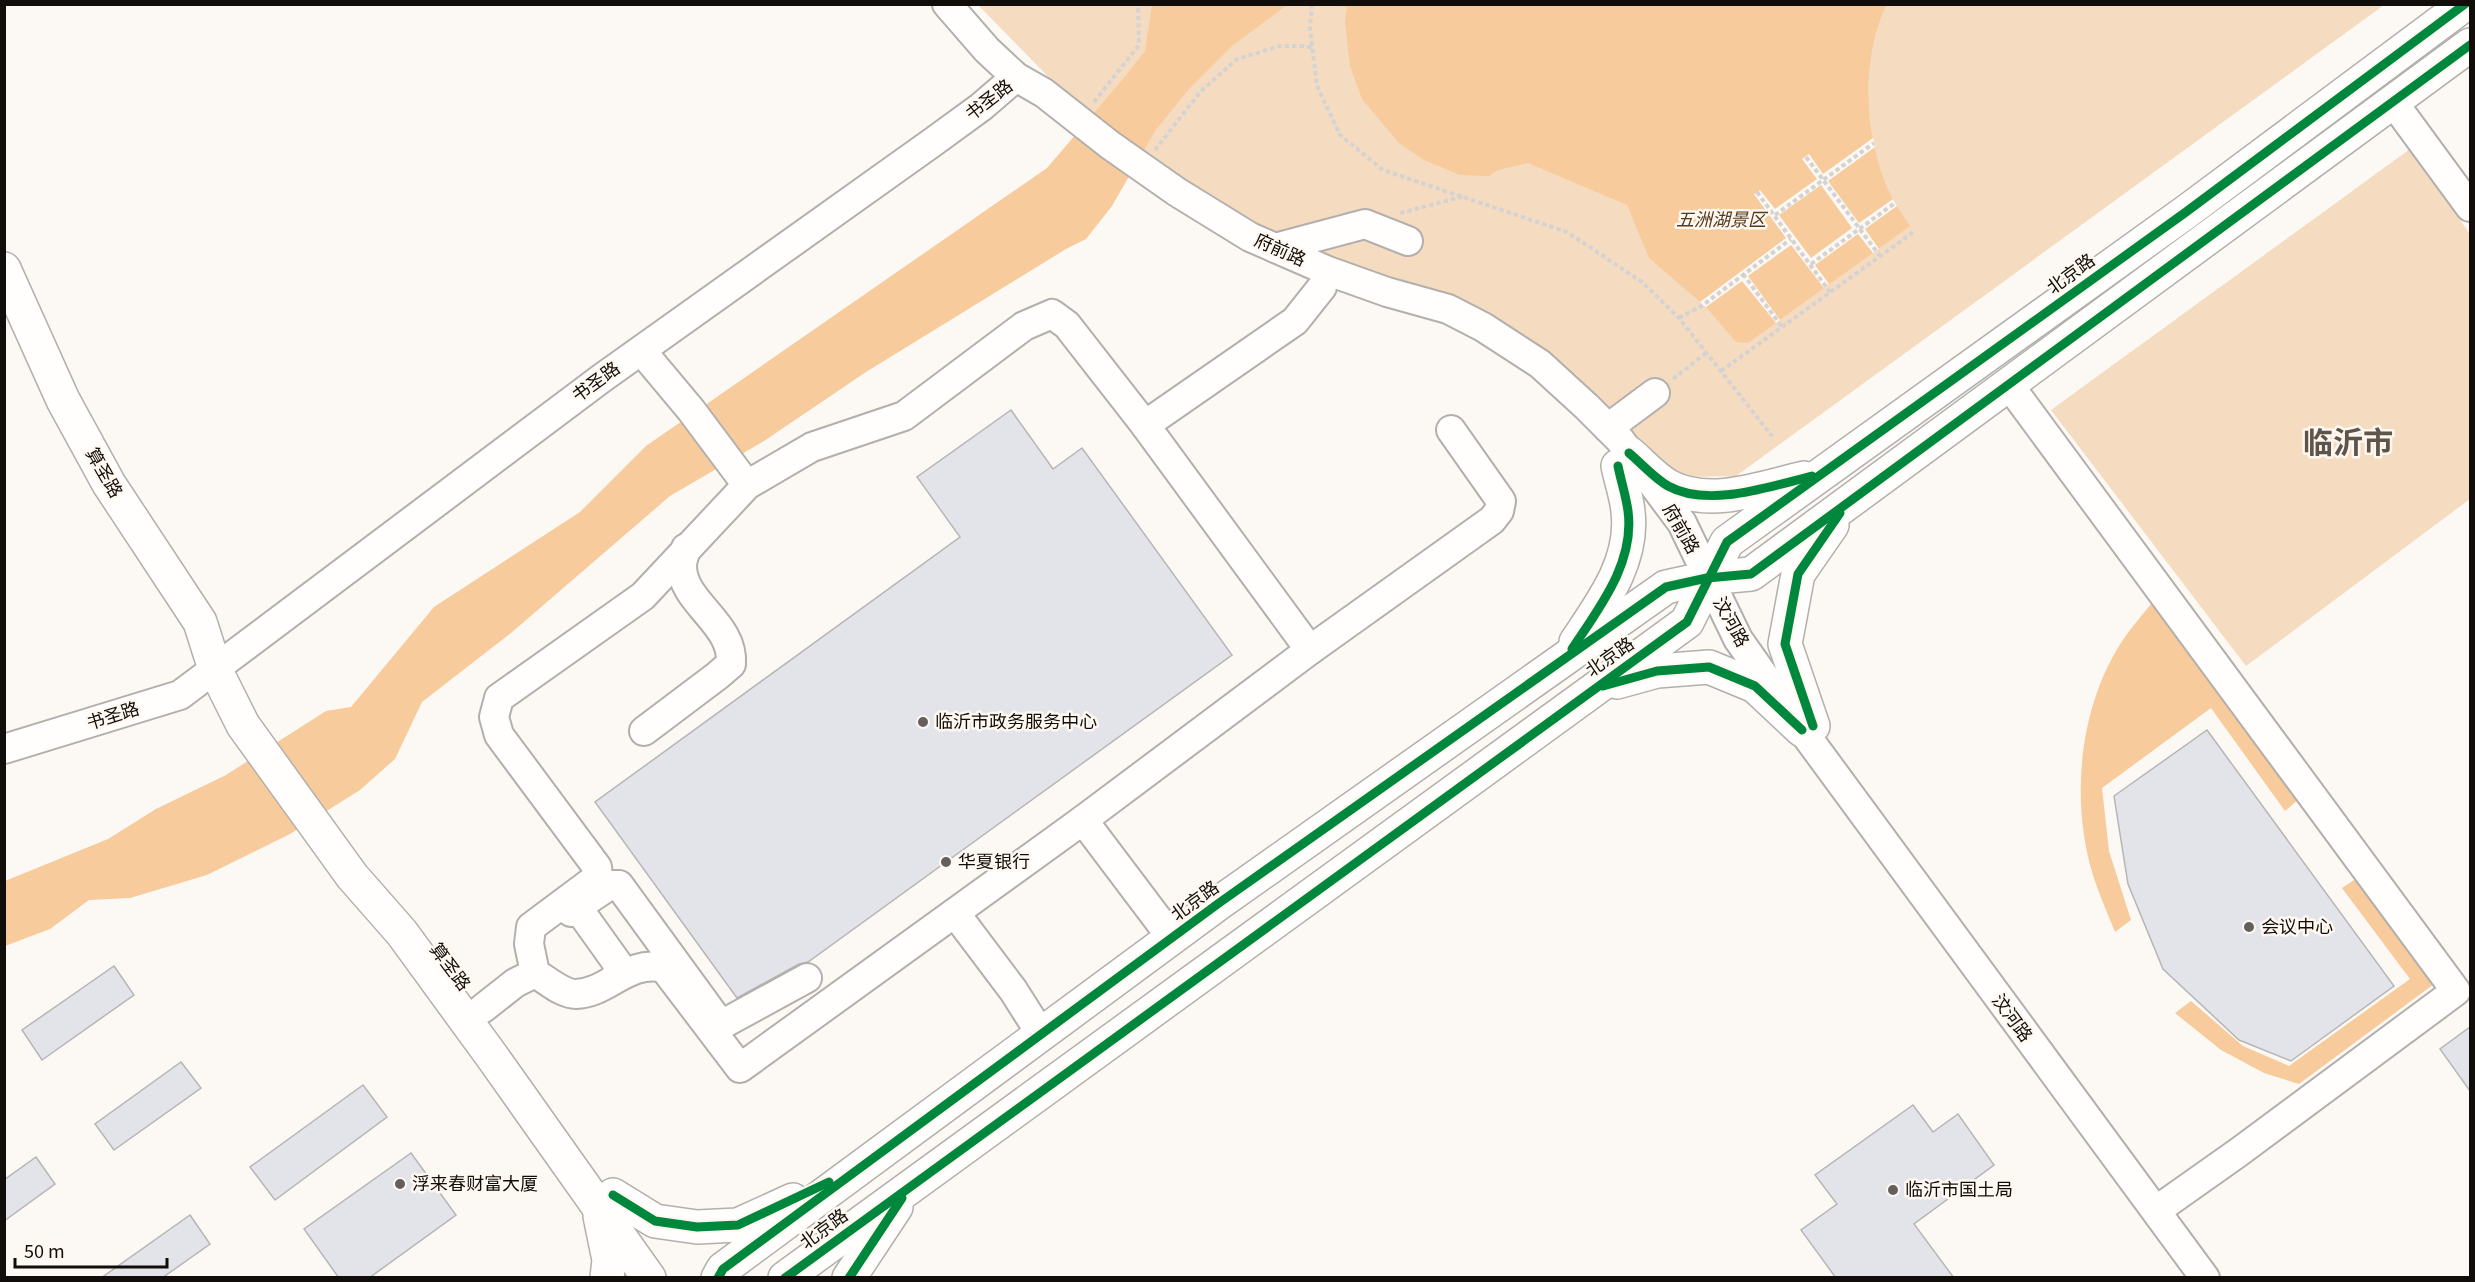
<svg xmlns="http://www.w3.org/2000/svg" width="2475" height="1282" viewBox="0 0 2475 1282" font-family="Georgia,'Noto Sans SC',serif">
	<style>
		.green { fill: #f5dbc0 }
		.water { fill: #f7cb9b }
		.pier { fill: #fcf8f4; fill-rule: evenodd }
		.building { fill: #e3e3ea; stroke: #b7b5b6; stroke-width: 1.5 }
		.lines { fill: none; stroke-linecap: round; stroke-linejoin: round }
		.minor-casing { stroke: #b3afac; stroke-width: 32 }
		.major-casing { stroke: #b3afac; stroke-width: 36 }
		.path { stroke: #d5d3d2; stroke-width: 4; stroke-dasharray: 4.5 3; stroke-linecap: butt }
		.minor { stroke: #fffefd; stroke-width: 28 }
		.major { stroke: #fffefd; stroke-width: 33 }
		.cycleway-casing { stroke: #fff8f1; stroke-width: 13 }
		.cycleway { stroke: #00873e; stroke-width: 9 }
		.poi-dot { fill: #635f5c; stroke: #fff8f1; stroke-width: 2 }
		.labels { text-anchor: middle; stroke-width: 5; stroke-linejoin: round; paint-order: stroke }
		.street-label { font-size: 18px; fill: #110d0a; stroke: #fff8f1 }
		.park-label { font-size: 18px; font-style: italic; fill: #53391d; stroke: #fff8f1 }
		.poi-label { font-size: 18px; fill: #110d0a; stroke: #fff8f1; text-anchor: start }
		.town-label { font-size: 30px; font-weight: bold; fill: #5d544b; stroke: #fff8f1 }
	</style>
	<rect width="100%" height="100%" fill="#fcf8f4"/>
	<!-- green -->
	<g class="green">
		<polygon points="978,5 2384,5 1736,476 1684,477 1636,442 1393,280 1253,229 1172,177 1076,105"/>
		<polygon points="2410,149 2470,234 2470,499 2246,666 2051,410"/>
	</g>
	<!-- water -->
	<g class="water">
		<polygon points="1152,5 1287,5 1232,46 1188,90 1155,131 1112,206 1086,239 1066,249 866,372 764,441 670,496 511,633 422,702 395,759 360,790 290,834 207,875 130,898 89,900 50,929 5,946 5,881 108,839 156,809 226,775 326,711 351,707 434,607 580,512 646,446 1047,168 1123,79 1145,51"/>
		<path d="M1337,5H1886C1862,59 1863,126 1885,182C1891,198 1901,212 1910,226L1748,343L1736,342L1706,307L1649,258L1627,205L1528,163L1498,170L1489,176L1460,175L1424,160L1399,143L1362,99L1350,66L1345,22L1347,7Z"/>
		<path d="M2155,599L2301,797L2285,811L2211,708L2102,788L2109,851L2131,920L2115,932C2107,912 2098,892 2092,872C2071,800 2079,711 2119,646C2129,630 2143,614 2155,599Z"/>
		<polygon points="2362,875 2438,981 2299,1084 2264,1073 2221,1050 2175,1013 2191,1001 2243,1046 2289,1066 2410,979 2342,888"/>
	</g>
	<!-- pier -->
	<path class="pier" d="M1873,138L1875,147L1828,181L1859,223L1893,199L1897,206L1865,229L1879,249L1873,253L1858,234L1815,265L1829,284L1824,288L1791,245L1748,276L1780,320L1776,323L1742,281L1706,307L1703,305L1700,302L1786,238L1754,194L1760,190L1775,209L1817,179L1802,159L1809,154L1823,174ZM1821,185L1852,228L1811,258L1779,215Z"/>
	<!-- building -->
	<g class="building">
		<polygon points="1011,410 1053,469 1082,448 1232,655 808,962 799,964 737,998 595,802 960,537 917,477"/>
		<polygon points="2207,730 2394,986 2291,1061 2239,1040 2163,969 2128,884 2114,796"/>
		<polygon points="114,966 134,995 42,1060 22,1030"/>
		<polygon points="2470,1027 2470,1091 2440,1049"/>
		<polygon points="181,1062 201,1088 114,1150 95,1124"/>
		<polygon points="363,1085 387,1117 275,1200 250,1167"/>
		<polygon points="1913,1105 1933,1132 1958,1114 1994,1165 1914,1224 1954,1278 1836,1278 1801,1230 1837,1204 1815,1175"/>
		<polygon points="411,1153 456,1215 369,1278 339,1278 304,1229"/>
		<polygon points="36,1157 55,1184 4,1221 4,1180"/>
		<polygon points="190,1215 210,1244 162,1278 101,1278"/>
	</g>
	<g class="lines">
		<!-- minor casing -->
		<g class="minor-casing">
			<g id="minor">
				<polyline points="947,4 987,50 1016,77 1044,93 1110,145 1177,192 1250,237 1328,271 1387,292 1448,309 1483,327 1540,364 1587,407 1620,440 1682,523 1738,639 1802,730 2205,1278"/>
				<polyline points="2393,102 2470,207"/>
				<polyline points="1275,248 1365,224 1408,241"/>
				<path d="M1052,314L1067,325L1145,425L1310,650L1083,820L740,1068L664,968C628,959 608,993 576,994C562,994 547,980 535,973L529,944L531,927L598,877L597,867L499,735L494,717L499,698L643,596L747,485L812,447L904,416L1024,326Z"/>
				<polyline points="650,361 691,410 747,485"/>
				<polyline points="2009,385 2456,991 2239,1152 2164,1205"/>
				<polyline points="1145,425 1295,321 1322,287"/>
				<polyline points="1608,428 1655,393"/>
				<polyline points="1310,650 1492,520 1499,511 1501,501 1451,430"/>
				<path d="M644,731L717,676L731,664C734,623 682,603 682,566C682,560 685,554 686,548"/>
				<polyline points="4,749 180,695 602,378 933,142 981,107 1016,77"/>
				<polyline points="1083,820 1172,938"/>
				<polyline points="583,903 610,885 619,885 721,1025 807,978"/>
				<polyline points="571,912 580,911 620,967 615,977"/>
				<polyline points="955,913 1013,990 1041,1034"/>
				<polyline points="482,1009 515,983 535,973"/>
			</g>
		</g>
		<!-- major casing -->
		<g class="major-casing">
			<g id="major">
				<polyline points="4,269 63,400 109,484 200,622 215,669 243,725 352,876 402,933 491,1055 649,1278"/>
				<path d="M1629,453C1641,463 1654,478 1668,486C1709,508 1762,488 1804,478"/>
				<path d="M1576,642C1602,603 1634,561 1628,512C1627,497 1621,481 1618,466"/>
				<polyline points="1617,682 1657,671 1709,667 1755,686 1802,730"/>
				<polyline points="1813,726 1785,644 1798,574 1832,525"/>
				<polyline points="613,1195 655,1221 697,1227 738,1225 793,1200"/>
				<polyline points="600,1216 609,1260 607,1278"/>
				<polyline points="718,1278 723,1269 1219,903 1666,587 1707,578 1751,574 2470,45"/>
				<polyline points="785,1278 1687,622 1727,542 2186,212 2465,4"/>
				<polyline points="849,1278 896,1207"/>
			</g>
		</g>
		<!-- path -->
		<g class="path">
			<polyline points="1312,4 1310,29 1317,86 1340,135 1383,170 1567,232 1642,282 1679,318 1772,436"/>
			<polyline points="1094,102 1139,45 1138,4"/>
			<polyline points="1155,150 1201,91 1237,59 1280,46 1304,46 1314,48"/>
			<polyline points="1806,157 1880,256"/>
			<polyline points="1757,192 1830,292"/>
			<polyline points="1400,213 1465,196"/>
			<polyline points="1775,215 1874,143"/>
			<polyline points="1811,264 1895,203"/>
			<polyline points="1743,274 1782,327"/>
			<polyline points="1679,318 1703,305 1791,239"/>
			<polyline points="1721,371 1915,231"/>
			<polyline points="1673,379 1706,353"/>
		</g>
		<!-- minor -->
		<use href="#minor" class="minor"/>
		<!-- major -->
		<use href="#major" class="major"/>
		<!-- cycleway casing -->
		<g class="cycleway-casing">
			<g id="cycleway">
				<path d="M1629,453C1641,463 1654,478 1668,486C1708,508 1769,487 1812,476"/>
				<path d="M1572,649C1599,608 1635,563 1628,511C1626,496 1621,481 1618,466"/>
				<polyline points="1603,686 1657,671 1709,667 1755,686 1802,730"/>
				<polyline points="1813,726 1785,644 1798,574 1840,513"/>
				<polyline points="613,1195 655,1221 697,1227 738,1225 829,1182"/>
				<polyline points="718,1278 723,1269 1219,903 1666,587 1707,578 1751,574 2470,45"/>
				<polyline points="785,1278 1687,622 1727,542 2186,212 2465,4"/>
				<polyline points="849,1278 902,1198"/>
			</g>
		</g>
		<!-- cycleway -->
		<use href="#cycleway" class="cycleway"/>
	</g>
	<!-- markers -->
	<g class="poi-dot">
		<circle cx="923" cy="722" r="6"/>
		<circle cx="946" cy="862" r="6"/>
		<circle cx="2249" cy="927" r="6"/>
		<circle cx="400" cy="1184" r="6"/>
		<circle cx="1893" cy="1190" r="6"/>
	</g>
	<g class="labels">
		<!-- street labels -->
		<g class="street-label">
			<text transform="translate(989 100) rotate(-38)" y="6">书圣路</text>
			<text transform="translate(1280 250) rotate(24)" y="6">府前路</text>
			<text transform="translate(2071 274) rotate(-36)" y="6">北京路</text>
			<text transform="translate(596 382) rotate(-36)" y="6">书圣路</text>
			<text transform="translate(104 473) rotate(60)" y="6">算圣路</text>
			<text transform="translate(1681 529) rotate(60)" y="6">府前路</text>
			<text transform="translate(1731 622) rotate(61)" y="6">汶河路</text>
			<text transform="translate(1610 657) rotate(-35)" y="6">北京路</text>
			<text transform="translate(113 716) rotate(-17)" y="6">书圣路</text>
			<text transform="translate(1195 901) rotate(-36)" y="6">北京路</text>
			<text transform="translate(450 967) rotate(53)" y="6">算圣路</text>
			<text transform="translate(2012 1018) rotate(54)" y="6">汶河路</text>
			<text transform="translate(824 1229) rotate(-36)" y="6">北京路</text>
		</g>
		<!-- park labels -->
		<g class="park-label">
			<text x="1721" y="226">五洲湖景区</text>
		</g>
		<!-- poi labels -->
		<g class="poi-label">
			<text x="935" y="728">临沂市政务服务中心</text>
			<text x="958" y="868">华夏银行</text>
			<text x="2261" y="933">会议中心</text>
			<text x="412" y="1190">浮来春财富大厦</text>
			<text x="1905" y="1196">临沂市国土局</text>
		</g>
		<!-- town labels -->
		<g class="town-label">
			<text x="2348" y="453">临沂市</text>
		</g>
	</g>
	<!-- border -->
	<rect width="2475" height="1282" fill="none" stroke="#110d0a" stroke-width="12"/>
	<!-- scale -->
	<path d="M15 1258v9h152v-9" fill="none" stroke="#110d0a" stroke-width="3"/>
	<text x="24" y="1258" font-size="18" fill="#110d0a" stroke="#fff8f1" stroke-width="4.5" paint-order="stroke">50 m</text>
</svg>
